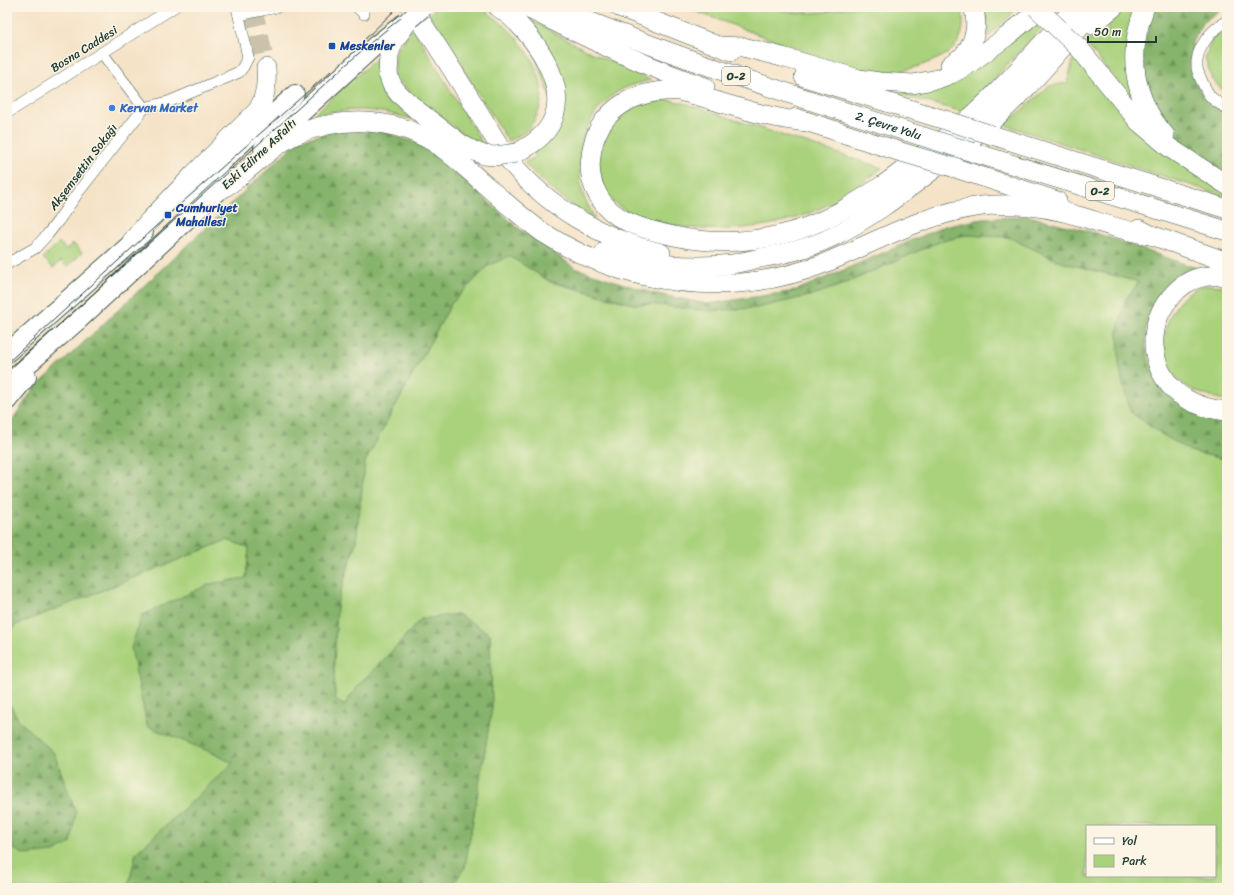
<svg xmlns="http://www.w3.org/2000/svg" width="1234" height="895" viewBox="0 0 1234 895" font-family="Sriracha,sans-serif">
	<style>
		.green { fill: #aad27d; stroke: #648858; fill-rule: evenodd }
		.forest { fill: url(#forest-firs); stroke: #537850 }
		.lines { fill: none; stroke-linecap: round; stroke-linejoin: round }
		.motorway-tunnel { stroke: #cac2aa; stroke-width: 19; stroke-dasharray: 19 10; stroke-linecap: butt }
		.minor-casing { stroke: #3f564a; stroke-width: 12 }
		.trunk-casing { stroke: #3f564a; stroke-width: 20 }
		.motorway-casing { stroke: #3f564a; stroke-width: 20 }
		.minor { stroke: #fff; stroke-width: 11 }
		.trunk { stroke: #fff; stroke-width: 18 }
		.motorway { stroke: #fff; stroke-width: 19 }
		.tram { stroke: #1f3d34; stroke-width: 1 }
		.trunk-bridge-casing { stroke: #3f564a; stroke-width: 20; stroke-linecap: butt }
		.motorway-bridge-casing { stroke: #3f564a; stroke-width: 20; stroke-linecap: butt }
		.trunk-bridge { stroke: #fff; stroke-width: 18 }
		.motorway-bridge { stroke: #fff; stroke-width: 19 }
		.transit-dot { fill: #1a4fb4; stroke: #fcf5e5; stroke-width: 1.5 }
		.shop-dot { fill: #3f7fe0; stroke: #fcf5e5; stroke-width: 1.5 }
		.labels { text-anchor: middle; stroke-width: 3; stroke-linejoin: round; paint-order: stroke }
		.shield { fill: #fcf5e5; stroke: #617469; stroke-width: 1 }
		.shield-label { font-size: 11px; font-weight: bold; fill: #1f3d34 }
		.transit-label { font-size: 12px; font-weight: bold; fill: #164399; stroke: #fcf5e5; text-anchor: start }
		.street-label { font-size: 12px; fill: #1f3d34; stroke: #fcf5e5 }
		.shop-label { font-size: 12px; font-weight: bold; fill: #366cbe; stroke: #fcf5e5; text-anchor: start }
	</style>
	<defs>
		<pattern id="forest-firs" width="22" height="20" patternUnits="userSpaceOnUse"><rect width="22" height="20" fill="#87b46c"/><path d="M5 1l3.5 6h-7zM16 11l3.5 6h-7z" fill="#6e945a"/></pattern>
	</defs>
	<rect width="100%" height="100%" fill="#fcf5e5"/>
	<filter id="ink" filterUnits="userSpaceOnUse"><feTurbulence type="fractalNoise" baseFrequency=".025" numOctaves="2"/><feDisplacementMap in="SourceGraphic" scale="8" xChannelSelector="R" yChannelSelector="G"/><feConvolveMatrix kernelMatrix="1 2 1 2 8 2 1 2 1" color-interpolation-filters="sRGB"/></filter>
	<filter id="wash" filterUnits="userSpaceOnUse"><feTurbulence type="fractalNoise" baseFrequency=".012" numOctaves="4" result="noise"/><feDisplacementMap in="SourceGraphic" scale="16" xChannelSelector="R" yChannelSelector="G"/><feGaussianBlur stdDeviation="0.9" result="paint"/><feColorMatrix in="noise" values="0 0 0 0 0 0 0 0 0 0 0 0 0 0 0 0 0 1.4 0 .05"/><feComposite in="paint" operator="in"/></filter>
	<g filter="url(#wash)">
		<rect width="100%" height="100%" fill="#f5e3c8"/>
		<!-- green -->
		<g class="green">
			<path d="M437,7C447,7 468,5 477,7C487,10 497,20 505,26C528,47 552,84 537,115C534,121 531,126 527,130C522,135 514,138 508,141L429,14Z"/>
			<path d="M684,7H767L797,13L824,12L848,7H961C967,26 961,47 943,56C930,63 907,71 891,72C857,74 813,56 781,43C749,31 716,19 684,7Z"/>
			<path d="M983,7H1019L989,36C986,32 985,14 983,7Z"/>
			<polygon points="1052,7 1061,7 963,112 894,93 911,91 1032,24"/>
			<path d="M1133,7H1137L1139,110L1086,43L1088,40L1107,33C1110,14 1117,14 1133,7Z"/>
			<path d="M525,17L588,51L651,80C640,83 629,85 619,91C590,110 576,142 580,176C581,182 581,189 583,194C586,203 591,211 595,219C566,203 547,187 524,163L536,157L534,153L559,123L523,20Z"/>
			<polygon points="413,28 484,146 474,142 415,98 394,75 396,51"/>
			<polygon points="1227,29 1227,94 1212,80 1205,57 1213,38"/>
			<polygon points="1075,53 1227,192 1227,197 1005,125 1049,86 1067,83"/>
			<path d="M379,56C377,90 387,98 412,119C402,117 391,113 381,112C358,108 336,111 313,115Z"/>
			<path d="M669,100L684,103L882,168C856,189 828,208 796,218C749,232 691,234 644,218C632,214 618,208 610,198C588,170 601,130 629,111C639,103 657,101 669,100Z"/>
			<path d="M965,235L1008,237L1061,262L1139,282L1125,300L1190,451L1227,460V888H451L465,867L492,708L490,634L421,619L390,653L358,685L344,706L335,699L334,663L337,604L356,541L365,462L451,304L488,266L509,255L550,282L633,304L756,308L813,295L844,284L936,243ZM1087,826H1215V876H1087Z"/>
			<polygon points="59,242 66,250 73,243 82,253 67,267 61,261 53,268 43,258"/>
			<path d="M1209,285L1227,286V400C1210,398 1193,392 1179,380C1152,354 1164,308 1194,289C1198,287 1204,286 1209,285Z"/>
			<polygon points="227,540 249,548 246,578 210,584 208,751 233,763 136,853 128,888 7,888 7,843 13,849 54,753 20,722 7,700 7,635 16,625"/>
		</g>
		<!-- forest -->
		<g class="forest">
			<polygon points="1158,7 1224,7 1202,23 1192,42 1191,69 1202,95 1227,114 1227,174 1179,140 1162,117 1146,84 1143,52 1151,13"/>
			<polygon points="339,129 378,130 424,145 517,227 575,268 652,293 707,304 795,291 945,226 983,219 1028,216 1096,233 1199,269 1155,304 1146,329 1146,354 1153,376 1227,419 1227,460 1190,451 1163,435 1131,413 1124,390 1119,364 1118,331 1125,300 1139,282 1061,262 1008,237 965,235 936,243 844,284 813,295 756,308 707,311 649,304 633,304 550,281 509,256 488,266 451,304 365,462 356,541 337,604 334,663 335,699 344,706 358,685 390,653 421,619 458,614 490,634 492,708 465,867 451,888 128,888 136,853 233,763 208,751 147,726 131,648 142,615 210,584 246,578 249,548 227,540 16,625 7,635 7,428 32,391 298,141"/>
			<polygon points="7,700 20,722 54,753 76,813 71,843 54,852 25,855 13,849 7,843"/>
		</g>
	</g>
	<g filter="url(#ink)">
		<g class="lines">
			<!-- motorway-tunnel -->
			<polyline class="motorway-tunnel" points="252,7 258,30 266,68"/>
			<!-- minor casing -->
			<g class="minor-casing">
				<g id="minor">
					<polyline points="357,7 364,14"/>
					<polyline points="239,15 277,7"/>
					<path d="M1227,21C1211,30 1195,48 1197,68C1198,74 1206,91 1210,96C1214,101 1222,105 1227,109"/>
					<polyline points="102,53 144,108"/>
					<polyline points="7,113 174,7"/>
					<polyline points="7,264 35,248 48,234 58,221 79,191 144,108 168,102 228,77 239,72 243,67 248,57 237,7"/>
				</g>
			</g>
			<!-- trunk casing -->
			<g class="trunk-casing">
				<g id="trunk">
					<polyline points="263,148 377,44 404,23"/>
					<polyline points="183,198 295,94"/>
					<polyline points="7,353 144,232"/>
					<polyline points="7,383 80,319 232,178"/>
					<polyline points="7,401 27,377"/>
				</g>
			</g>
			<!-- motorway casing -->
			<g class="motorway-casing">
				<g id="motorway">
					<path d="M411,7C435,41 456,76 478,111C488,127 498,145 509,160C547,207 603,239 661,253"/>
					<path d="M498,7C531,29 578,91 546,131C538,141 528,147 517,153"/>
					<path d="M525,7C584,36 642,66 705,87"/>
					<path id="s1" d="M554,7C674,57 797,97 921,136"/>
					<polyline points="619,7 731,51"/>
					<path d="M1145,7C1127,52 1132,98 1165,135"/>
					<polyline points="410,19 394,41 389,54 388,74 392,85 399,94 418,111 461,144 474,151 484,155"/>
					<polyline points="1092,25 1114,7"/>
					<polyline points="720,46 743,47 782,57 859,79 879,82 913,84 938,79 951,74 966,66 1006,37 1042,7"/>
					<polyline points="1079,48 1139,122 1170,148 1227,185"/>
					<path d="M950,65C954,62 959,59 963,56C975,43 979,23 973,7"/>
					<polyline points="804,77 942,119"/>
					<polyline points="796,118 901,152"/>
					<path d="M808,122C764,119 722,101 679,91C636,89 596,109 591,156C589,169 591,183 598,195C612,222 646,230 674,236C714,245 758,243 798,230C829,220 856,203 883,185C903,171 922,155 942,140C951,132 961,125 971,117C1009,83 1041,44 1076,7"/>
					<polyline points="992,135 1227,209"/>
					<polyline points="972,152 1227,231"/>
					<polyline points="952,167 1057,201"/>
					<path d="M222,189C230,184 239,178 246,171C262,158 276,144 295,135C343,115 398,117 441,147C456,158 469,171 483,183C502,200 522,217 542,232C573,252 609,268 645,276C705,289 767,286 825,263C876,242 926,213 982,206C1016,202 1049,207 1082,217C1105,224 1126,232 1151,235"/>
					<polyline points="1139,229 1151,235 1227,262"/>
					<path d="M132,241L150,220L194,174L258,110C266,96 267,83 266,68"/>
					<path d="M605,251C645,265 691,269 733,264C742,262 751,260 760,258C785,254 810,248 832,237C871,218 904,192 938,166C969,142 998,117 1026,88C1051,62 1073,34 1098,7"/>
					<path d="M1227,276C1219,276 1211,275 1203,277C1189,279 1178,288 1170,298C1143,329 1151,378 1186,399C1199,406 1213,410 1227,411"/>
				</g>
			</g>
			<!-- minor -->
			<use href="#minor" class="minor"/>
			<!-- trunk -->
			<use href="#trunk" class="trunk"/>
			<!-- motorway -->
			<use href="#motorway" class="motorway"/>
			<!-- tram -->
			<g class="tram">
				<polyline points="359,45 398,7"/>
				<polyline points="7,363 168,215 331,71"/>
				<polyline points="7,372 369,44 414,7"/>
			</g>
			<!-- trunk-bridge casing -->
			<g class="trunk-bridge-casing">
				<polyline id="trunk-bridge" points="410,19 424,7"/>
			</g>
			<!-- motorway-bridge casing -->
			<g class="motorway-bridge-casing">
				<g id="motorway-bridge">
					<polyline points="1036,7 1079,48"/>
					<polyline points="942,119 992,135"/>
					<polyline points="921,136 972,152"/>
					<polyline points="901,152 952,167"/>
					<polyline points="484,155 495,156 517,153"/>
				</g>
			</g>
			<!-- trunk-bridge -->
			<use href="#trunk-bridge" class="trunk-bridge"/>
			<!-- motorway-bridge -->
			<use href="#motorway-bridge" class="motorway-bridge"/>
		</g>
	</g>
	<!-- markers -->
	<g class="transit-dot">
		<rect x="328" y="42" width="8" height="8" rx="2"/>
		<rect x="164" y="211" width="8" height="8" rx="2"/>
	</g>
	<circle class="shop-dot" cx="112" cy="108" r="4"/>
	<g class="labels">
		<!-- shield labels -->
		<g class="shield">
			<rect x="722" y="67" width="28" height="18" rx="3"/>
			<rect x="1086" y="182" width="28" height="18" rx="3"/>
		</g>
		<g class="shield-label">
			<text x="736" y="80">O-2</text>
			<text x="1100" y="195">O-2</text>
		</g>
		<!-- transit labels -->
		<g class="transit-label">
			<text x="340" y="50">Meskenler</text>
			<text x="176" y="212">Cumhuriyet<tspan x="176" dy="14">Mahallesi</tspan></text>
		</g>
		<!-- street labels -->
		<g class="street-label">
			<text transform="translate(84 49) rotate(-32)" y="4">Bosna Caddesi</text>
			<text dy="4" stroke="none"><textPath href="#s1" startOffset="355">2. Çevre Yolu</textPath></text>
			<text transform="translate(259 154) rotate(-43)" y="4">Eski Edirne Asfaltı</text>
			<text transform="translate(83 167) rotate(-53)" y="4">Akşemsettin Sokağı</text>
		</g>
		<!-- shop labels -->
		<g class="shop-label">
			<text x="120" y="112">Kervan Market</text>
		</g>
	</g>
	<!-- margin -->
	<rect width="1234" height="895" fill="none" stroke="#fcf5e5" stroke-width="24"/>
	<!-- legend -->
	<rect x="1086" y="825" width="130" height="52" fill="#fcf5e5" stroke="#a4ab9e"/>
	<rect x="1094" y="838" width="20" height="6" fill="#ffffff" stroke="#a4ab9e"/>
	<text x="1122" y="845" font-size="12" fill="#1f3d34">Yol</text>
	<rect x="1094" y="855" width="20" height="12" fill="#aad27d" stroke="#a4ab9e"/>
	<text x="1122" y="865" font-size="12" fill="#1f3d34">Park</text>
	<!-- scale -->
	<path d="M1088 36v6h68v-6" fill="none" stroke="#1f3d34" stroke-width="2"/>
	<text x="1094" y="36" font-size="12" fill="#1f3d34" stroke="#fcf5e5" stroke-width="3" paint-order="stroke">50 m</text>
</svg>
